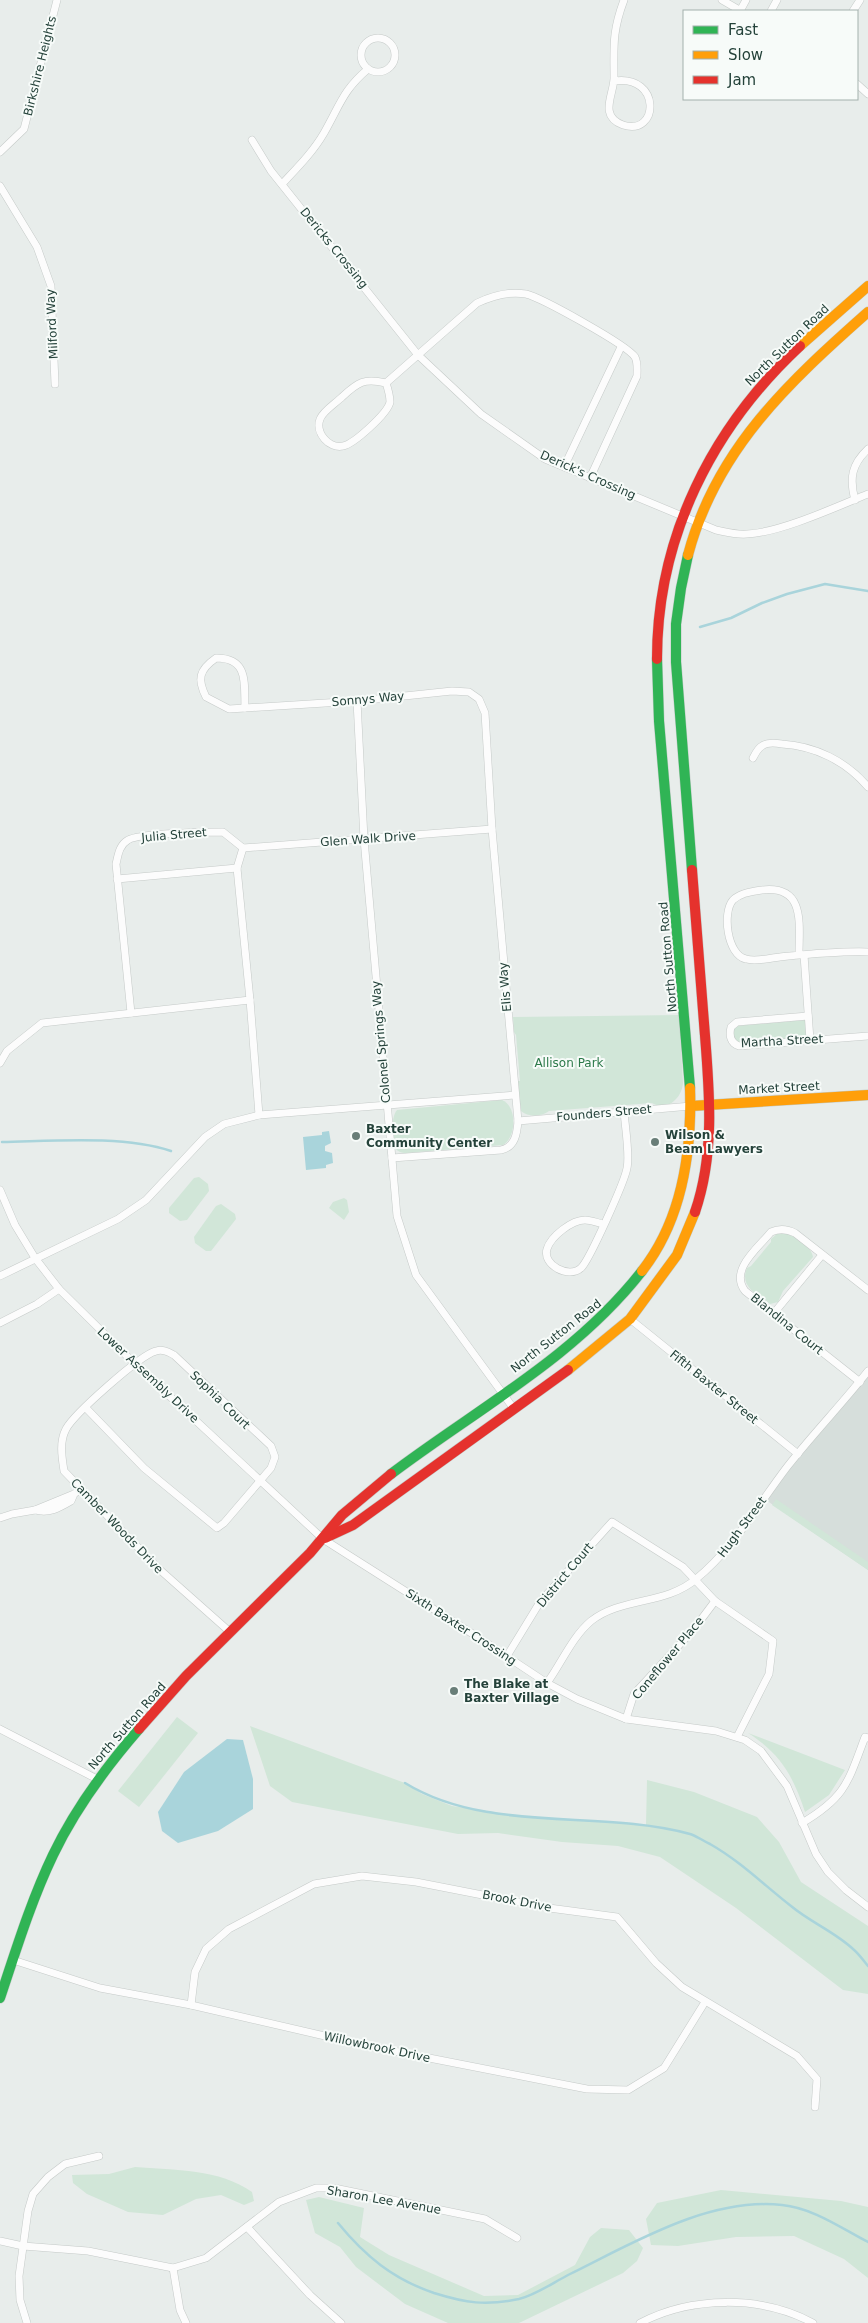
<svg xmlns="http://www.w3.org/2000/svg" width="868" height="2323" viewBox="0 0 868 2323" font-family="'DejaVu Sans',sans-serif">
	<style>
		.built { fill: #d6dedb }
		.green { fill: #d1e6d8 }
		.water { fill: #a9d4db }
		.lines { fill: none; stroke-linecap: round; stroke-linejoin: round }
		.stream { stroke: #a9d4db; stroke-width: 2.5 }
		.street-casing { stroke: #c5cac8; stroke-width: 8 }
		.fast-casing { stroke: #c3cbc8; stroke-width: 11 }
		.slow-casing { stroke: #c3cbc8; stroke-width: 11 }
		.jam-casing { stroke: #c3cbc8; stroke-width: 11 }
		.street { stroke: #fcfcfc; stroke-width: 7 }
		.fast { stroke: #30b455; stroke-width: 10 }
		.slow { stroke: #ff9f0a; stroke-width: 10 }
		.jam { stroke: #e5322d; stroke-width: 10 }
		.poi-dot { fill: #697e78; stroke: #f7fbf9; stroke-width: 2 }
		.labels { text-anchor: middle; stroke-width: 4; stroke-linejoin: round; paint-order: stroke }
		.street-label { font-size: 12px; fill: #24423a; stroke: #f7fbf9 }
		.park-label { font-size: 12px; fill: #2d7a4b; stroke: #f7fbf9 }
		.poi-label { font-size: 12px; font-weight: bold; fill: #24423a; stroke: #f7fbf9; text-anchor: start }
	</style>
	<rect width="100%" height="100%" fill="#e8edeb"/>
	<!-- built -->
	<polygon class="built" points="868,1371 868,1570 763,1498"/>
	<!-- green -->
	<g class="green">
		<path d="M679,1015L683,1083C682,1098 667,1112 652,1103L549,1111C541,1117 528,1117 521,1111L517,1081H520L516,1035L514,1032L513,1017Z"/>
		<polygon points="806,1020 806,1036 804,1038 740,1043 734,1039 732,1035 735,1026"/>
		<path d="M502,1100C517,1106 517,1137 503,1145L406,1153C402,1153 398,1152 395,1148C391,1141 391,1116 397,1110Z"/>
		<polygon points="199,1177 208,1184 209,1191 187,1220 180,1221 169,1213 169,1208 194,1178"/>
		<polygon points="344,1198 347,1200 349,1212 344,1220 329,1208 333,1202"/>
		<polygon points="221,1204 235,1214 236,1219 211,1251 206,1251 195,1243 194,1237 216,1206"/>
		<path d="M778,1233C789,1231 812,1246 813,1257L783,1291L778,1302L770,1304C757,1295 739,1286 747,1268L751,1266L771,1242V1239Z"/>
		<polygon points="776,1499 868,1562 868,1570 772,1505"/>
		<polygon points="177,1717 198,1733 139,1807 118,1791"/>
		<polygon points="250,1726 405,1783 422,1794 452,1806 528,1817 646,1825 647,1780 694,1792 757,1817 779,1842 801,1882 868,1926 868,1994 843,1990 736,1908 660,1857 618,1846 562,1842 498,1833 458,1834 292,1802 270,1786"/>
		<path d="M748,1733L845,1770L829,1795L805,1812C793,1776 781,1754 748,1733Z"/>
		<path d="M135,2167C174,2170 220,2169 252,2192L254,2201L244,2205L221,2195L196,2199L163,2215L128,2212L87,2194L73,2183L72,2175L109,2174Z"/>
		<polygon points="721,2190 841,2201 868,2207 868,2278 844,2259 794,2236 736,2237 678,2246 651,2245 646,2219 657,2203"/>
		<polygon points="319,2197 364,2208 360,2237 389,2255 484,2296 518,2295 575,2265 590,2237 601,2228 629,2230 643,2248 637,2261 623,2273 519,2323 448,2323 405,2304 356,2267 340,2247 315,2233 306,2200"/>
	</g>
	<!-- water -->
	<g class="water">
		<polygon points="329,1131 331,1143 325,1146 325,1151 332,1153 333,1163 326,1165 326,1168 306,1170 303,1137 322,1135 322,1132"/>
		<polygon points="227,1739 243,1740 253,1779 253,1809 218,1831 178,1843 162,1831 158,1812 184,1772"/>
	</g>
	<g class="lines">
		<!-- stream -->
		<g class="stream">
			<polyline points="700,627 731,618 762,603 787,594 825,584 868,591"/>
			<path d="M2,1142C53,1141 123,1135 171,1151"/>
			<path d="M405,1783C488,1834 599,1809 690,1834C697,1836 703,1841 710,1844C740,1861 764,1885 791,1906C810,1922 835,1932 853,1949C859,1954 863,1960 868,1966"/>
			<path d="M338,2223C365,2256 393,2279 434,2293C466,2303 485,2306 519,2299C536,2295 554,2282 570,2274C633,2243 709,2197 782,2205C813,2208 841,2228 868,2242"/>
		</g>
		<!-- street casing -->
		<g class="street-casing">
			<g id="street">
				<polyline points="722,0 741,11"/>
				<polyline points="740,11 746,0"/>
				<polyline points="771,11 777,0"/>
				<polyline points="853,11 860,0"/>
				<circle cx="378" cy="55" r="17"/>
				<path d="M614,81C662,74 659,137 623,125C598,116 614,94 614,78C614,46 612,32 624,0"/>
				<polyline points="857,84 868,94"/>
				<path d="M252,140L271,171L418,355L481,414L545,459L716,530C726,532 736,535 747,534C779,533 836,507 868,494"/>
				<polyline points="0,152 24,129 57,0"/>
				<path d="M282,184C297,168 313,152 324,133C340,105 343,90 368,69"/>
				<polyline points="0,186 37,247 51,286 55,384"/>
				<path d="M386,383C388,389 390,395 390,402C388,413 354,444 343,446C329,449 315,433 320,419C323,411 336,403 342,397C358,382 364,378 386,383L477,303C492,296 509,291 526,294C542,298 627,345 635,357C638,363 637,370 637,376L590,478"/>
				<polyline points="564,467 621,347"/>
				<path d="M855,500C849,478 852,464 868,449"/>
				<path d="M216,658C249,658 244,683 245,708L229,709L206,697C197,679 199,670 216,658Z"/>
				<polyline points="357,701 364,839 397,1216 416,1275 514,1409"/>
				<path d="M245,708L357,701L452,691L469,692L479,699L485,713L492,829L518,1121C517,1134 515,1147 501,1150L392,1158"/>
				<path d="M753,758C755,754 758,748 762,746C767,742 776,743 782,744C815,746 846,761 868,787"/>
				<polyline points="243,848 237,868 250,1000 259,1115"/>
				<polyline points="243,848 492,829"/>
				<polyline points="117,879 237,868"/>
				<path d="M799,955C799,924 806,885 762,890C753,891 740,893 733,900C722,912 727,955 746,959C756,962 770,958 780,957C810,954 838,951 868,952"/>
				<polyline points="804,955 810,1040"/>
				<path d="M131,1013L116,864C118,856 119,845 128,840C139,833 206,832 223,832L243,848"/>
				<path d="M808,1016L737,1022L731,1027C729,1035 730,1043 739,1046L868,1036"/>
				<polyline points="0,1063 7,1051 42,1023 250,1000"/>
				<polyline points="518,1121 691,1106"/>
				<polyline points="0,1190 15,1225 35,1258 59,1289 135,1364 323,1539 476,1636 547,1683 577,1699 626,1719 716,1731 745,1740 761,1751 787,1786 816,1854 828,1872 846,1890 868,1907"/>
				<path d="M603,1224C598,1223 591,1220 585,1220C572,1220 551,1236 547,1249C542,1265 569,1279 581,1268C589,1261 625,1181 627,1168C630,1155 625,1126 624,1111"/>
				<polyline points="0,1276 118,1219 146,1200 205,1137 224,1124 259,1115 515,1095"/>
				<polyline points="774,1313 822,1255"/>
				<polyline points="630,1319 798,1454"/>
				<polyline points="0,1323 37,1304 59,1289"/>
				<path d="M860,1382L745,1291C729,1270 758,1248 771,1232C780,1228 787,1229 795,1233L868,1290"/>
				<path d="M85,1407L144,1468L217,1528L224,1523L271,1468L275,1457L271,1446L174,1355C168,1352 163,1349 156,1351C140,1355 74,1414 66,1429C59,1442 62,1458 64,1471L159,1569L230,1632"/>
				<path d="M74,1494L71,1501C59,1508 49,1514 35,1510L74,1494L81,1489"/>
				<polyline points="0,1518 12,1514 35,1510"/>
				<polyline points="507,1656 540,1602 612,1522 683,1567 715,1601 773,1641 769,1674 737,1737"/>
				<path d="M547,1683C561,1664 572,1637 591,1621C621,1597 666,1605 696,1579C733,1549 758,1505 787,1467C813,1434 842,1404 868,1371"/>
				<polyline points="626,1719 634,1694 694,1629 715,1601"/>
				<polyline points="0,1729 97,1779"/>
				<path d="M802,1823C846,1797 848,1782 865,1737L868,1738"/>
				<polyline points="13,1960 100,1988 191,2005 368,2046 587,2089 628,2090 664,2068 705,2002"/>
				<polyline points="191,2005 195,1972 206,1949 229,1929 314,1884 362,1876 416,1882 549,1908 617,1917 656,1963 682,1987 797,2056 817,2079 815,2107"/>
				<polyline points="247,2227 310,2295 341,2323"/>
				<polyline points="0,2241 23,2246 88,2251 173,2268 206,2258 279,2202 316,2188 334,2188 485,2219 517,2238"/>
				<polyline points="173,2268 180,2310 186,2323"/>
				<polyline points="27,2323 20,2300 19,2276 28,2211 33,2194 48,2177 65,2164 99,2156"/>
				<path d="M640,2323C691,2296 761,2295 813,2323"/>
			</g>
		</g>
		<!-- fast casing -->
		<g class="fast-casing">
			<g id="fast">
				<polyline points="688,555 681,588 676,624 676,662 692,870"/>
				<polyline points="657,659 659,721 690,1088"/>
				<path d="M391,1474C477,1409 575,1357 642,1271"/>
				<path d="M0,1998C16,1950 31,1901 53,1855C75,1809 106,1767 139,1729"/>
			</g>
		</g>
		<!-- slow casing -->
		<g class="slow-casing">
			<g id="slow">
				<polyline points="800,346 868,286"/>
				<path d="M688,555C716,449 789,382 868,312"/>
				<polyline points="691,1106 868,1095"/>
				<path d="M642,1271C683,1219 692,1152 690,1088"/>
				<polyline points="568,1370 630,1319 677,1255 695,1212"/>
			</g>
		</g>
		<!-- jam casing -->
		<g class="jam-casing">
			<g id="jam">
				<path d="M657,659C657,537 712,428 800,346"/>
				<path d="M692,870C696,921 700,972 704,1023C709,1087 716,1151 695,1212"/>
				<polyline points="325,1538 353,1525 568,1370"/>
				<polyline points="139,1729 186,1676 310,1553 342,1515 391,1474"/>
			</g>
		</g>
		<!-- street -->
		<use href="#street" class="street"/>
		<!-- fast -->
		<use href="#fast" class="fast"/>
		<!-- slow -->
		<use href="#slow" class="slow"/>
		<!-- jam -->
		<use href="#jam" class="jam"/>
	</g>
	<!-- markers -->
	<g class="poi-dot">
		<circle cx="356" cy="1136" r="5"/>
		<circle cx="655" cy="1142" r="5"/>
		<circle cx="454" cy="1691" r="5"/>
	</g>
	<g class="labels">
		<!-- street labels -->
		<g class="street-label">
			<text transform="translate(40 66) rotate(-76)" y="4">Birkshire Heights</text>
			<text transform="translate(334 248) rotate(51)" y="4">Dericks Crossing</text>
			<text transform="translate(52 324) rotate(-93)" y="4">Milford Way</text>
			<text transform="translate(787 345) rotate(-44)" y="4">North Sutton Road</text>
			<text transform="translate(588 475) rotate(24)" y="4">Derick's Crossing</text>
			<text transform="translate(368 699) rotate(-5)" y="4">Sonnys Way</text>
			<text transform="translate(174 835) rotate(-5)" y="4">Julia Street</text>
			<text transform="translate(368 839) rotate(-4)" y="4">Glen Walk Drive</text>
			<text transform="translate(668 957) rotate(-95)" y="4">North Sutton Road</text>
			<text transform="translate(505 987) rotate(-95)" y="4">Elis Way</text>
			<text transform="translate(782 1041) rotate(-3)" y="4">Martha Street</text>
			<text transform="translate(381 1042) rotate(-95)" y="4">Colonel Springs Way</text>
			<text transform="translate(779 1088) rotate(-3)" y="4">Market Street</text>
			<text transform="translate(604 1113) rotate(-5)" y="4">Founders Street</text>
			<text transform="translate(787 1324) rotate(39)" y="4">Blandina Court</text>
			<text transform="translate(556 1336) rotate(-38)" y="4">North Sutton Road</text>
			<text transform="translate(148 1375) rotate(43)" y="4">Lower Assembly Drive</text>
			<text transform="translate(714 1387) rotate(39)" y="4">Fifth Baxter Street</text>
			<text transform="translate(220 1400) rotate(44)" y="4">Sophia Court</text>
			<text transform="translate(117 1526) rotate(46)" y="4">Camber Woods Drive</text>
			<text transform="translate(742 1527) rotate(-53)" y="4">Hugh Street</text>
			<text transform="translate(565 1575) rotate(-50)" y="4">District Court</text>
			<text transform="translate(461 1627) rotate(33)" y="4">Sixth Baxter Crossing</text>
			<text transform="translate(668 1658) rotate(-50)" y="4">Coneflower Place</text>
			<text transform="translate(127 1726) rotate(-49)" y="4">North Sutton Road</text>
			<text transform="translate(517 1901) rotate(11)" y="4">Brook Drive</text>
			<text transform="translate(377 2047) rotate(12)" y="4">Willowbrook Drive</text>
			<text transform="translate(384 2200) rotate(10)" y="4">Sharon Lee Avenue</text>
		</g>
		<!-- park labels -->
		<g class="park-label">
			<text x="569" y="1067">Allison Park</text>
		</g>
		<!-- poi labels -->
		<g class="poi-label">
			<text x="366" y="1133">Baxter<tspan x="366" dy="14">Community Center</tspan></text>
			<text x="665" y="1139">Wilson &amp;<tspan x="665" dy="14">Beam Lawyers</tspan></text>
			<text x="464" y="1688">The Blake at<tspan x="464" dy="14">Baxter Village</tspan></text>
		</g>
	</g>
	<!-- legend -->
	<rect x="683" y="10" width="175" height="90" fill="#f7fbf9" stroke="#a3b1ad"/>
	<rect x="693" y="26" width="25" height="8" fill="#30b455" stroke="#a3b1ad"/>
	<text x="728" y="35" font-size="15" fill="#24423a">Fast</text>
	<rect x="693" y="51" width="25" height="8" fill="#ff9f0a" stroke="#a3b1ad"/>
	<text x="728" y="60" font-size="15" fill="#24423a">Slow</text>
	<rect x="693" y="76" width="25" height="8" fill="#e5322d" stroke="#a3b1ad"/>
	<text x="728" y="85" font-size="15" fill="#24423a">Jam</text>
</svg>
